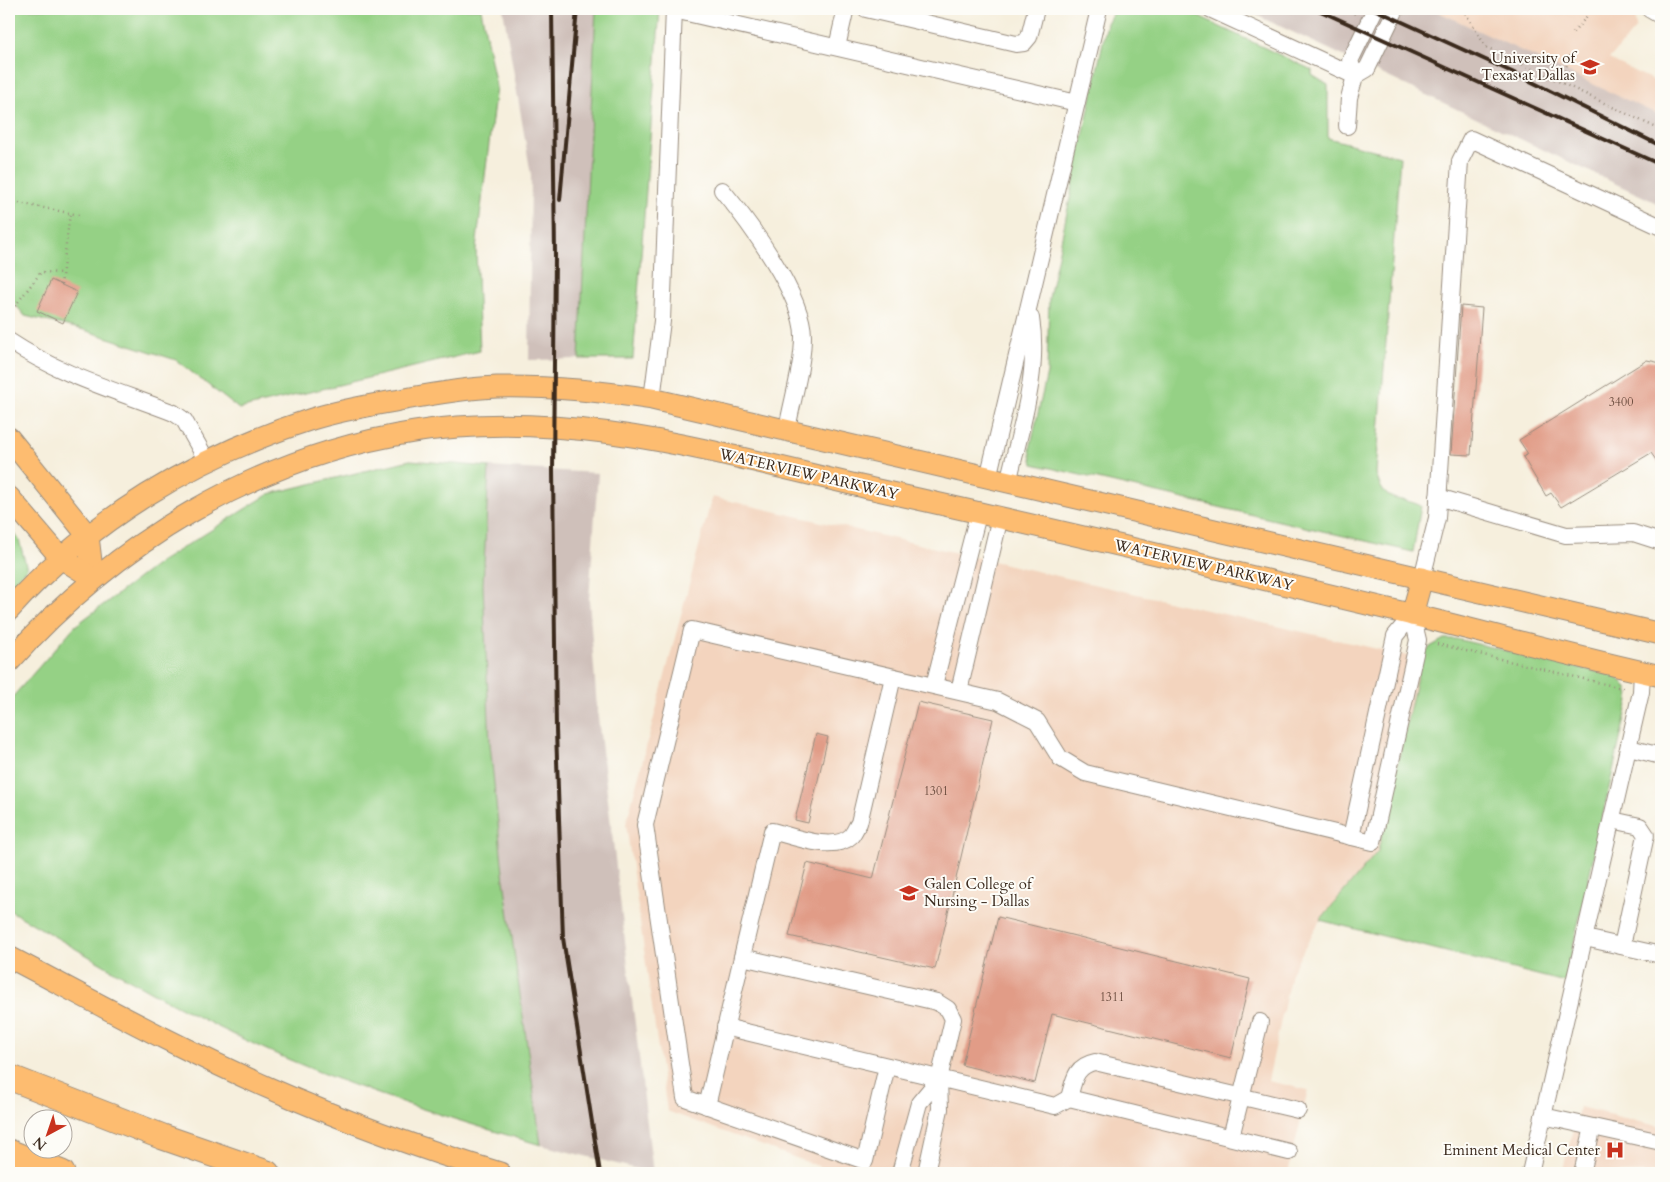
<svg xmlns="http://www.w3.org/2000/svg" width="1670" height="1182" viewBox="0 0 1670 1182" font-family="Cardo,serif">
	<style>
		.built { fill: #f3d4be }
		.industrial { fill: #cfc0ba }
		.green { fill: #95d185; stroke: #687e52 }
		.building { fill: #e19c87 }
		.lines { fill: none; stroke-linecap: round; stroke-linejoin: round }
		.minor-casing { stroke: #988c7e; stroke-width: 18 }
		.major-casing { stroke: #988c7e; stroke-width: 23 }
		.highway-casing { stroke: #988c7e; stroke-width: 27 }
		.path { stroke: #988c7e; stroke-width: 2.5; stroke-dasharray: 1 4; stroke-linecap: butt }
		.minor { stroke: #fff; stroke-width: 16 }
		.major { stroke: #fdbc70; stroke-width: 21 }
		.highway { stroke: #fdbc70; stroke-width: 25 }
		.rail { stroke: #3b2a1e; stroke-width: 4 }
		.labels { text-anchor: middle; stroke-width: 4; stroke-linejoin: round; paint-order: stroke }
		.number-label { font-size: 12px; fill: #644638 }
		.poi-label { font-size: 15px; fill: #3b2a1e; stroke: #fdfcf7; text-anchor: end }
		.street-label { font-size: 15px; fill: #3b2a1e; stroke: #fdfcf7 }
	</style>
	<rect width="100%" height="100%" fill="#fdfcf7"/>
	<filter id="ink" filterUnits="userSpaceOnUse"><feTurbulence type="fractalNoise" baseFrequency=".02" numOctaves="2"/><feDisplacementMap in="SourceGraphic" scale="10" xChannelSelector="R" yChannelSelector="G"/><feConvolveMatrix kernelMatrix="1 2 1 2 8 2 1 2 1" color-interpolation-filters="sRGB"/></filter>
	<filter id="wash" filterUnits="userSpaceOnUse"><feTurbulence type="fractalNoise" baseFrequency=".0096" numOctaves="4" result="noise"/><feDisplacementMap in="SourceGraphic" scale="20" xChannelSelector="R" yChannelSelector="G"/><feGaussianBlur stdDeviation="1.12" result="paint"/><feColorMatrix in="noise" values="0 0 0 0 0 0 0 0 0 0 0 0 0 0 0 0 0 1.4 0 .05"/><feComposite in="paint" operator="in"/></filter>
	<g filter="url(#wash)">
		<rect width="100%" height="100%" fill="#f6efdd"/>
		<!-- built -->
		<g class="built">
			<polygon points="1432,9 1634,9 1636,28 1609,59 1661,84 1661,117"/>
			<polygon points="712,497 1421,659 1378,851 1320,920 1291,973 1268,1081 1308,1090 1288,1173 837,1173 667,1111 626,824"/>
			<polygon points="1579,1107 1661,1127 1661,1173 1562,1173"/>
		</g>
		<!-- industrial -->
		<g class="industrial">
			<polygon points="503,9 596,9 579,359 529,360 531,175"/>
			<polygon points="1243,9 1432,9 1661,116 1661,205"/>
			<polygon points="489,467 598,473 589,599 597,709 653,1173 541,1145 503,873 490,744 483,585"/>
		</g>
		<!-- green -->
		<g class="green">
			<polygon points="9,9 481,9 496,87 476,249 480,351 239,409 176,360 84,330 25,316 9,297"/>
			<polygon points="596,9 660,9 633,359 579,359"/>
			<path d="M1115,9H1182L1312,70V75L1328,85V138L1400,157L1376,473C1384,507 1400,495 1421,506L1413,552L1033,464L1030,449L1047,373L1049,298L1107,23Z"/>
			<path d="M410,460L489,467L483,585L490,744L503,873L541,1145C456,1120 372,1095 290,1060C192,1019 101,963 9,910V701L75,626L160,562L269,494Z"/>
			<polygon points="9,528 19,540 27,569 9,587"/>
			<path d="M1444,639H1456L1615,676C1625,683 1629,688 1629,700L1565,982L1320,920L1378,851L1421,659L1430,647Z"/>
		</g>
		<g id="blocks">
			<!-- building -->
			<g class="building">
				<polygon points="51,280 77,292 63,323 37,311"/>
				<polygon points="1461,306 1482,308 1471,455 1451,454"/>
				<polygon points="1647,360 1661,363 1661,467 1651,453 1561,507 1551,493 1546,496 1523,457 1528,454 1519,440"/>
				<polygon points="918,702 993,719 935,969 789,936 807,863 873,879"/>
				<polygon points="816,734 828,737 808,823 795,820"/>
				<polygon points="998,917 1250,979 1231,1058 1052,1014 1035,1083 962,1065"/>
			</g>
		</g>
	</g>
	<g filter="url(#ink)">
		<use href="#blocks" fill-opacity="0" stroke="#988c7e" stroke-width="1"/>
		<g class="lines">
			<!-- minor casing -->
			<g class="minor-casing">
				<g id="minor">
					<polyline points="866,9 1016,44 1024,43 1029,37 1036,9"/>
					<polyline points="1210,9 1355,76"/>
					<polyline points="1649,9 1661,16"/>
					<polyline points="674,10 1077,103"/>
					<polyline points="837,47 845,12 844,9"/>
					<polyline points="1355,76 1367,69 1396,9"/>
					<polyline points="1347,126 1349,98 1355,76 1350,61 1375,9"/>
					<path d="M722,190C748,221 803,295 803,336C803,367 792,400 787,430"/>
					<path d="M9,341C60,375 117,391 174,413L184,420L207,461"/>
					<polyline points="652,399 662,321 674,9"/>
					<polyline points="988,478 1099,9"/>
					<path d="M1008,483C1020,429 1040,374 1031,318"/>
					<polyline points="1438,497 1566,535 1633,533 1661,542"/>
					<polyline points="1422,578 1437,518 1460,161 1471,139 1661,227"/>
					<path d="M893,677L859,823C856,827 854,833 851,836C834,853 792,836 772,831L742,957L937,1002L948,1009L953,1019L939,1079L940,1109L926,1173"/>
					<polyline points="934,685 979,511"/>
					<polyline points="959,691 1000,517"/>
					<polyline points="1629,748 1661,756"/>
					<polyline points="1612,820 1640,826 1646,835 1622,946"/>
					<polyline points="1351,837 1395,636 1412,615"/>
					<polyline points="1585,938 1661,955"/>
					<polyline points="725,1027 1055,1106 1069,1098 1289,1152"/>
					<polyline points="887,1066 865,1161 685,1098 645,825 692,630 998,701 1037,721 1060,758 1085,773 1373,842 1418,640 1412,615"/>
					<path d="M1069,1098C1074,1080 1075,1066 1095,1062L1298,1110"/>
					<polyline points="707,1106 742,957"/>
					<polyline points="1543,1116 1661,1142"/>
					<polyline points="1231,1137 1260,1022"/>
					<polyline points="900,1173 919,1103 939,1079"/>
					<polyline points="1530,1173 1641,692 1642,672"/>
					<polyline points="1582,1173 1593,1127"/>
				</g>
			</g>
			<!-- major casing -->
			<g class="major-casing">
				<g id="major">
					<polyline points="9,438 88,536 93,578"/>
					<polyline points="9,497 61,558 93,578"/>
					<path d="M9,610C89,520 197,456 312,419C340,410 371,405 400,400C432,394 466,388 497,387C549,386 601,391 652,399L1661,634"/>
					<polyline points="1412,615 1422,578"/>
					<path d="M9,662C115,543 255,457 414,432C570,407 723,455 873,489C1054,529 1234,572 1413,615C1496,635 1578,658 1661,676"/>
					<path d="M9,957C95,1002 180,1049 269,1088C344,1121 421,1149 500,1173"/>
				</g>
			</g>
			<!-- highway casing -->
			<g class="highway-casing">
				<g id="highway">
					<polyline points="9,1077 163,1137 267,1173"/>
					<polyline points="9,1152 62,1173"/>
				</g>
			</g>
			<!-- path -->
			<g class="path">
				<polyline points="1345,9 1355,14"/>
				<polyline points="1456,9 1466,14 1486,47 1661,130"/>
				<polyline points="1573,33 1593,9"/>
				<polyline points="1559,79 1565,70 1571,54"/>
				<polyline points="9,201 79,215"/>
				<polyline points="61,285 70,213"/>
				<polyline points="9,314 41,272 63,273"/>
				<polyline points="1437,644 1626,689"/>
			</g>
			<!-- minor -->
			<use href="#minor" class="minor"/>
			<!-- major -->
			<use href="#major" class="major"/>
			<!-- highway -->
			<use href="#highway" class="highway"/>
			<!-- rail -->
			<g class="rail">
				<polyline points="552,9 555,255 553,470 556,730 563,938 600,1173"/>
				<polyline points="1316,9 1661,165"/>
				<polyline points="1374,9 1512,72 1661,146"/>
				<polyline points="560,200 577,9"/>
			</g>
		</g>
	</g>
	<!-- icons -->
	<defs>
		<g id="university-bare" transform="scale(1.5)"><path d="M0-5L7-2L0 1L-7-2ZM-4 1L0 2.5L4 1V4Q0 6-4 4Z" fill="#c8321e" stroke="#fdfcf7" stroke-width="2.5" paint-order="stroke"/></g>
		<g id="hospital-bare" transform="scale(1.5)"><path d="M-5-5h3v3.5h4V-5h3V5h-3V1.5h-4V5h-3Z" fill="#c8321e" stroke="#fdfcf7" stroke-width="2.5" paint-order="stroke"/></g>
	</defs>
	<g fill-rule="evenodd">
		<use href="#university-bare" x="1590" y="67"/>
		<use href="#university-bare" x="909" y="893"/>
		<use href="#hospital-bare" x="1615" y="1150"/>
	</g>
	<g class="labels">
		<!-- number labels -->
		<g class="number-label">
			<text x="1621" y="406">3400</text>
			<text x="936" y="795">1301</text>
			<text x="1112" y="1001">1311</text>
		</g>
		<!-- poi labels -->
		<g class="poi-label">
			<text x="1575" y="63">University of<tspan x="1575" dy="17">Texas at Dallas</tspan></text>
			<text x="924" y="889" text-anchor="start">Galen College of<tspan x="924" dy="17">Nursing - Dallas</tspan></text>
			<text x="1600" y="1155">Eminent Medical Center</text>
		</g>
		<!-- street labels -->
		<g class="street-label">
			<text transform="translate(809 474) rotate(13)" y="5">WATERVIEW PARKWAY</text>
			<text transform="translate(1204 565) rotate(13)" y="5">WATERVIEW PARKWAY</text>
		</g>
	</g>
	<!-- margin -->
	<rect width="1670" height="1182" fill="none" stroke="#fdfcf7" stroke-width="30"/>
	<!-- north arrow -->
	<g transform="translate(48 1134) rotate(220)"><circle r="24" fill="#fdfcf7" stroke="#afa8a0"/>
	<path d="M0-4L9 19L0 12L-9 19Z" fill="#c8321e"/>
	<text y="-8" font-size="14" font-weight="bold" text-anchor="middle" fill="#3b2a1e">N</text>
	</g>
</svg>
